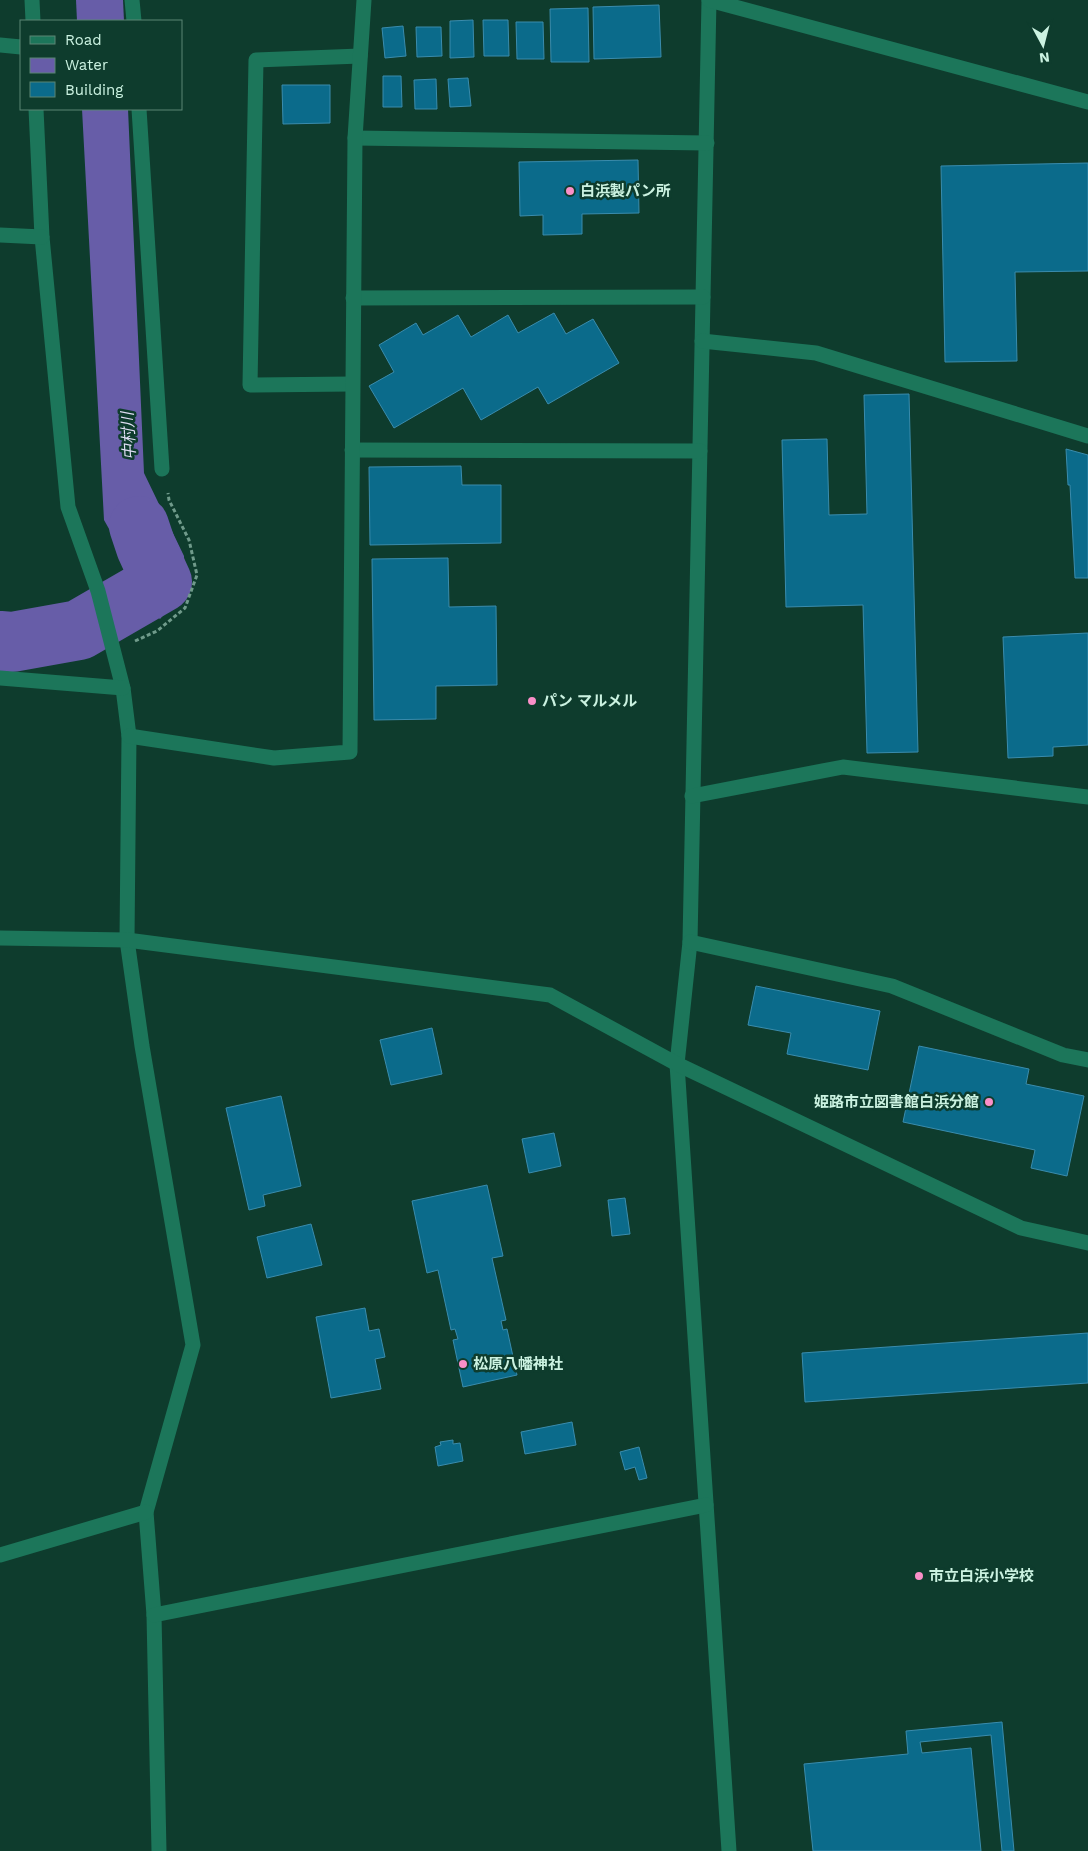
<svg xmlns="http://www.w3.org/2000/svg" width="1088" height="1851" viewBox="0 0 1088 1851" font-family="'Work Sans','Noto Sans JP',sans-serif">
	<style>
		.water { fill: #675da8 }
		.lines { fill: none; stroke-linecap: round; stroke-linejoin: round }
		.river { stroke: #675da8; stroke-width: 60 }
		.building { fill: #0b6b8b; stroke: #3a8cad }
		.path { stroke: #709b8b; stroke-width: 3; stroke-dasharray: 4 2.5; stroke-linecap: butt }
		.minor { stroke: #1c765a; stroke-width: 15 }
		.poi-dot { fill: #fa8fc8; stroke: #0e3c2d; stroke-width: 2 }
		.labels { text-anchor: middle; stroke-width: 5; stroke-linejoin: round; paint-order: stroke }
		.poi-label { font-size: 15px; font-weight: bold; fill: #cbf2e1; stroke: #0e3c2d; text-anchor: start }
		.water-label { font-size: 16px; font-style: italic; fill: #deddf3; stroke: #0e3c2d }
	</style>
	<rect width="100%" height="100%" fill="#0e3c2d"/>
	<!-- water -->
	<g class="water">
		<polygon points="76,0 123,0 124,21 77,21"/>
		<polygon points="82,109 128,109 144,473 184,556 185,590 160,619 147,606 140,584 104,520"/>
	</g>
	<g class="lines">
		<!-- river -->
		<polyline class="river" points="0,641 12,642 79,630 162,582 146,547 139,526"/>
	</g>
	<!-- building -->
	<g class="building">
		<polygon points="659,5 661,57 594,59 593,7"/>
		<polygon points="588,8 589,62 551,62 550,9"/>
		<polygon points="473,20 474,57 450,58 450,21"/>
		<polygon points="483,20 508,20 509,56 484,56"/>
		<polygon points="516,22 543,22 544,59 517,59"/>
		<polygon points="403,26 406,56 385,58 382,28"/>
		<polygon points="416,27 441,27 442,56 417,57"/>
		<polygon points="383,76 401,76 402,107 383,107"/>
		<polygon points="468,78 471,106 450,107 448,79"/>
		<polygon points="436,79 437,109 415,109 414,80"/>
		<polygon points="282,85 330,85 330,123 283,124"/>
		<polygon points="638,160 639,213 582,214 582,234 543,235 543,215 520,216 519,162"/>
		<polygon points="1088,163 1088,271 1015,272 1017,361 945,362 941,166"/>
		<polygon points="554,313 566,334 593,319 619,363 548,404 538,387 481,420 463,388 394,428 369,386 394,372 379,345 416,323 423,335 458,315 471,337 508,315 518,333"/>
		<polygon points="909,394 918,752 867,753 863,605 786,607 782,440 827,439 829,515 867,514 864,395"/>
		<polygon points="1066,449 1088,455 1088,578 1075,578 1070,485 1068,485"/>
		<polygon points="461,466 462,485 501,485 501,543 370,545 369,467"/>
		<polygon points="448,558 449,607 496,606 497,685 436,686 436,719 374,720 372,559"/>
		<polygon points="1088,633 1088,745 1053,747 1053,756 1008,758 1003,637"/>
		<polygon points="756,986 880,1011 868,1070 787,1054 791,1033 748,1025"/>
		<polygon points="432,1028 442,1074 391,1085 380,1040"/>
		<polygon points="919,1046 1029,1069 1026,1084 1084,1096 1067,1176 1031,1168 1035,1150 903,1122"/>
		<polygon points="281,1096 301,1186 263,1195 265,1206 249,1210 226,1108"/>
		<polygon points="554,1133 561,1166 529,1173 522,1139"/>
		<polygon points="487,1185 503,1256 492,1258 506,1320 501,1321 503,1330 507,1329 517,1375 463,1387 453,1340 458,1339 455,1329 451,1330 438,1270 427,1273 412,1201"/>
		<polygon points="625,1198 630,1234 612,1236 608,1200"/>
		<polygon points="311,1224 322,1265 267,1278 257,1237"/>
		<polygon points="365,1308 369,1331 379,1329 385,1357 375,1359 381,1389 331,1398 316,1317"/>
		<polygon points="1088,1333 1088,1383 805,1402 802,1353"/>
		<polygon points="572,1422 576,1445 525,1454 521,1432"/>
		<polygon points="453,1440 453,1444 460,1443 463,1461 438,1466 435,1447 441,1445 440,1442"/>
		<polygon points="639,1447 647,1478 639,1480 635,1467 625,1470 620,1452"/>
		<polygon points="1002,1722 1014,1851 1002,1851 991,1735 920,1742 922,1753 971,1748 981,1851 813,1851 804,1764 908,1754 906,1731"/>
	</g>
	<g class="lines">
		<!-- path -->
		<polyline class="path" points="135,641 157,631 185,608 197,575 189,540 169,500 168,493"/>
		<!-- minor -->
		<g class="minor">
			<polyline points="32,0 33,21"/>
			<polyline points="132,0 134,21"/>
			<polyline points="709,0 690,942 677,1064 729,1851"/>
			<polyline points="709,0 1088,102"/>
			<polyline points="0,45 21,47"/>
			<polyline points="36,109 42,237 68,507 98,591 123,688 129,736 127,940 142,1046 193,1345 146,1512 154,1615 159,1851"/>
			<polyline points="139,109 162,469"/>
			<polyline points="355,138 707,143"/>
			<polyline points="0,235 42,237"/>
			<polyline points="353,298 703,297"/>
			<polyline points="702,341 816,353 1088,436"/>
			<polyline points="352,384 250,385 256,60 360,56"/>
			<polyline points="352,450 700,451"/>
			<polyline points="0,678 123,688"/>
			<polyline points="129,736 274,758 350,752 355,138 364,0"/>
			<polyline points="692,796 843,767 1088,797"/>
			<polyline points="0,938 127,940 550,995 677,1064 1021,1228 1088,1243"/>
			<polyline points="690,942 892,986 1063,1055 1088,1060"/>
			<polyline points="0,1555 146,1512"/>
			<polyline points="154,1615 706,1505"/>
		</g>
	</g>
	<!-- markers -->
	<g class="poi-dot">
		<circle cx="570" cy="191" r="5"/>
		<circle cx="532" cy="701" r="5"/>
		<circle cx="989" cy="1102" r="5"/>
		<circle cx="463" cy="1364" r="5"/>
		<circle cx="919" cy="1576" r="5"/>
	</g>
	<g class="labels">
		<!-- poi labels -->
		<g class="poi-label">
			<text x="580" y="196">白浜製パン所</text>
			<text x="542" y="706">パン マルメル</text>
			<text x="979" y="1107" text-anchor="end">姫路市立図書館白浜分館</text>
			<text x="473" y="1369">松原八幡神社</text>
			<text x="929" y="1581">市立白浜小学校</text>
		</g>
		<!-- water labels -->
		<g class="water-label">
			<text transform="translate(128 436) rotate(-93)" y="6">中村川</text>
		</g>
	</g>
	<!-- legend -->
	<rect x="20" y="20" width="162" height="90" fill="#0e3c2d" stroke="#5a8575"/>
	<rect x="30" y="36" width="25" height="8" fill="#1c765a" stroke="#5a8575"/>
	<text x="65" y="45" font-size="15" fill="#cbf2e1">Road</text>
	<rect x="30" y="58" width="25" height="15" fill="#675da8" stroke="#5a8575"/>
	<text x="65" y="70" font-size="15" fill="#cbf2e1">Water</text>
	<rect x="30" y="82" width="25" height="15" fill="#0b6b8b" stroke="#5a8575"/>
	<text x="65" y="95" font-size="15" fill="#cbf2e1">Building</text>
	<!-- north arrow -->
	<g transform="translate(1043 45) rotate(173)" stroke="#0e3c2d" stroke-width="4" paint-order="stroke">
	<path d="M0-4L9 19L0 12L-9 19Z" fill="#cbf2e1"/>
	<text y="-8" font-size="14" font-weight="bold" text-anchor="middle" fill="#cbf2e1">N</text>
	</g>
</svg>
